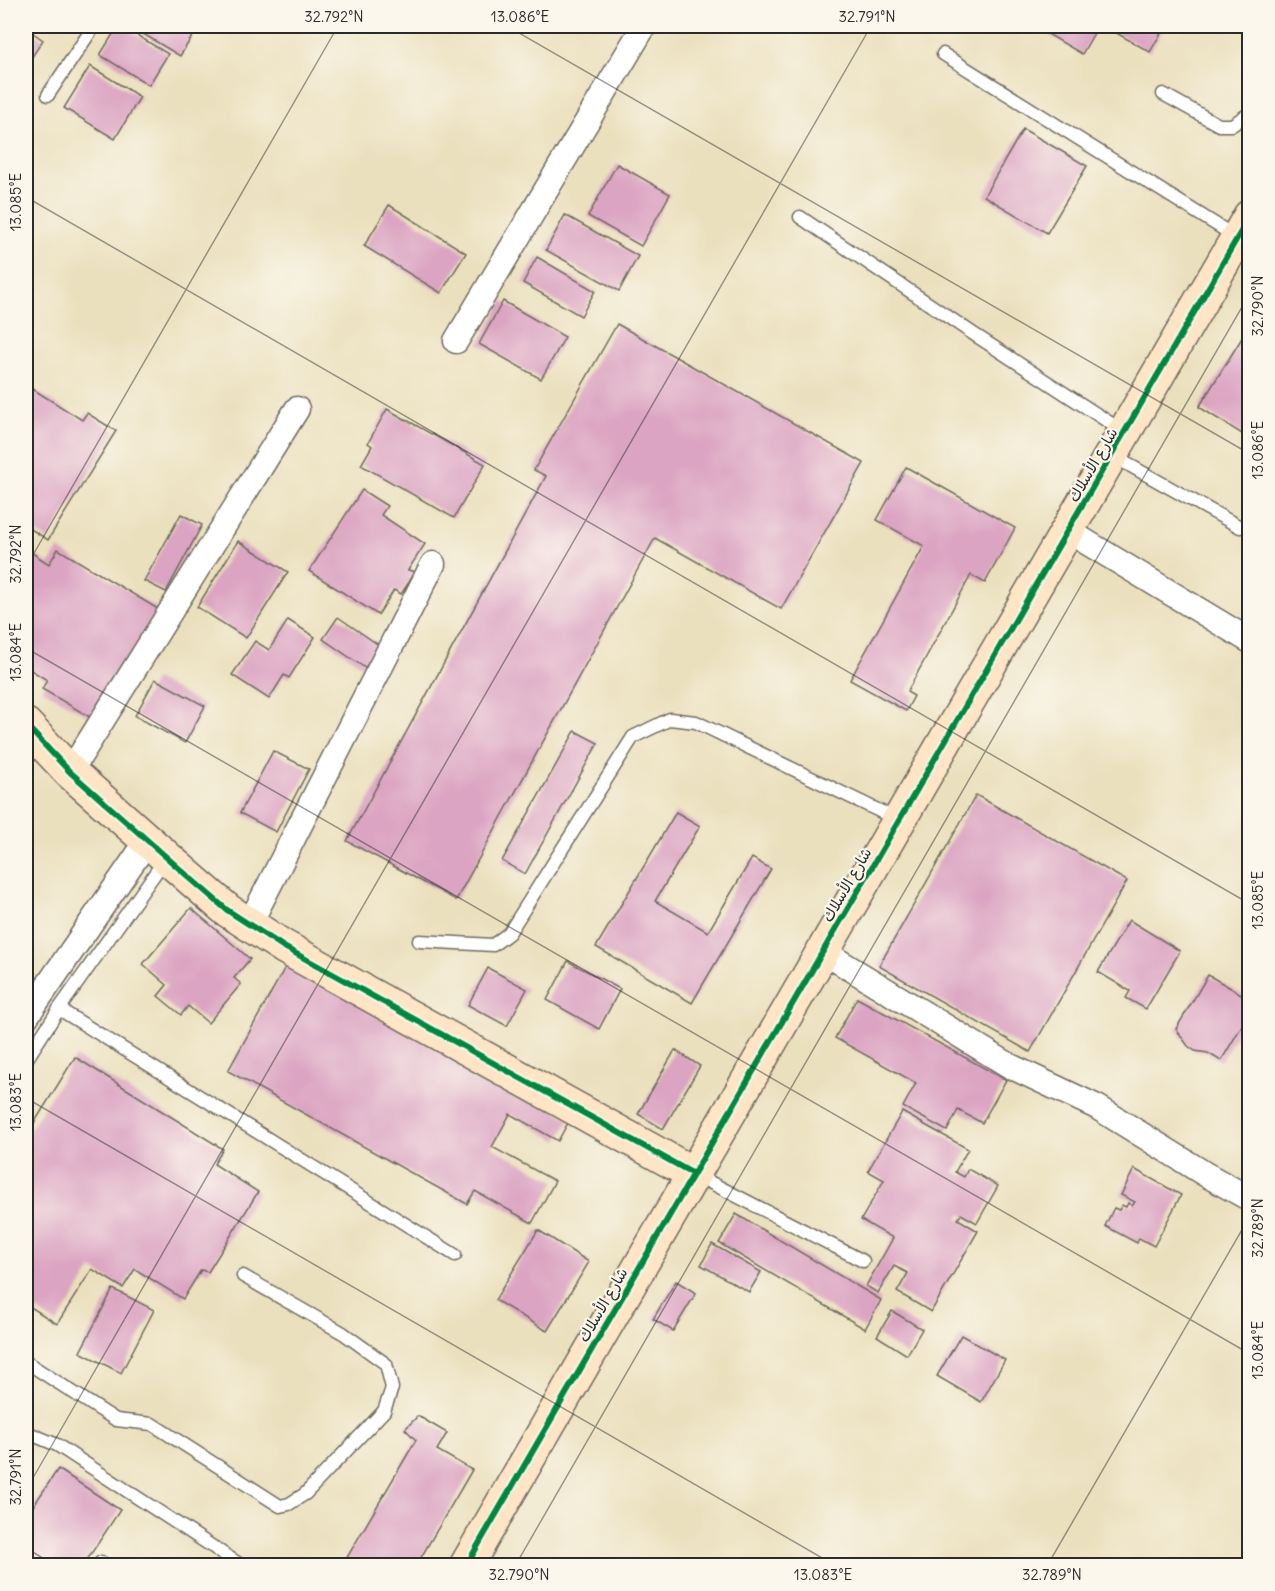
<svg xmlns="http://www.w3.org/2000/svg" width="1275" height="1591" viewBox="0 0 1275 1591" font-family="Delius,'Playpen Sans Arabic',sans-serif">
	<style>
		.building { fill: #dba4c2 }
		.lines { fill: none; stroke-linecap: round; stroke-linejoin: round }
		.lane-casing { stroke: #6e6a5e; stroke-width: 15 }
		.street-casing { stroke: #6e6a5e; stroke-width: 27 }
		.secondary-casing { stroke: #6e6a5e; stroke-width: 36 }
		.lane { stroke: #fff; stroke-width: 12 }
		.street { stroke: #fff; stroke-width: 24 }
		.secondary { stroke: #fde5c5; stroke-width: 33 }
		.cycleway-casing { stroke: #fbf7ec; stroke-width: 10 }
		.cycleway { stroke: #00873e; stroke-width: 6 }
		.ticks { fill: none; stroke: #2b2b2b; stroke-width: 1.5; stroke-opacity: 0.45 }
		.labels { text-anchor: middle; stroke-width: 4.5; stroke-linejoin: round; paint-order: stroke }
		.street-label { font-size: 15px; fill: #2b2b2b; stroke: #fbf7ec }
		.neatline { fill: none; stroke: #2b2b2b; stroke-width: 2 }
		.ticks-label { font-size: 15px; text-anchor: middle; fill: #2b2b2b }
	</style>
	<rect width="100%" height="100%" fill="#fbf7ec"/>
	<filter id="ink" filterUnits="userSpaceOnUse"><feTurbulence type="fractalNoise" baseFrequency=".0167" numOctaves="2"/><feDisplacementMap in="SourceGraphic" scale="12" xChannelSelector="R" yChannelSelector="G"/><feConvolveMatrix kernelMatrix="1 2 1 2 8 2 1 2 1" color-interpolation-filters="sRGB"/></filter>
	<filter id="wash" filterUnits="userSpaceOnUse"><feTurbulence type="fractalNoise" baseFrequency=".008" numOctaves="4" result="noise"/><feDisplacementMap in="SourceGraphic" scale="24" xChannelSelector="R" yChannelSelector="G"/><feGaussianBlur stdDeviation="1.35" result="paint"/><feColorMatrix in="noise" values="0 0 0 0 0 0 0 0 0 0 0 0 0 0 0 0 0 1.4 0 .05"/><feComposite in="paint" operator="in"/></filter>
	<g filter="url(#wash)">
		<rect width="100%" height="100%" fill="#ebe0be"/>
		<g id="blocks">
			<!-- building -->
			<g class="building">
				<polygon points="118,26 122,26 168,54 149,85 100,55"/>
				<polygon points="144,26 199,26 180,56 140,32"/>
				<polygon points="1041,26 1098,26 1082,54 1039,29"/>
				<polygon points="1104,26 1165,26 1150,52"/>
				<polygon points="26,28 43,40 26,66"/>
				<polygon points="90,66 140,97 115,139 64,108"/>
				<polygon points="1023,129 1087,166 1047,233 984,196"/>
				<polygon points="617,164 670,194 641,246 588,216"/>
				<polygon points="389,205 466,253 441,293 364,246"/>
				<polygon points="565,215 638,256 619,291 546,250"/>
				<polygon points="537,257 595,291 581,316 523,283"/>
				<polygon points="503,301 565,337 541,379 479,344"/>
				<polygon points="617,324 864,463 781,609 655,538 456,900 347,841 546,476 534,470"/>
				<polygon points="1250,325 1250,439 1199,407"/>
				<polygon points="31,388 82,420 87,413 116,431 48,540 26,526 26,396"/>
				<polygon points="387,409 485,464 454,518 361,465 372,446 368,443"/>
				<polygon points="906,467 1015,528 985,583 971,575 907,692 914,696 906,711 850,680 924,546 877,520"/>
				<polygon points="362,490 387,506 381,515 425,544 408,570 416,572 401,594 394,590 378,615 309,571"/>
				<polygon points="181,514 202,525 166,592 144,581"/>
				<polygon points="238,541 288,572 246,638 197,607"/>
				<polygon points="26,549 49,564 58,549 158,609 93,719 42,689 47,680 26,667"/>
				<polygon points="338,617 380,646 365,668 323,639"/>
				<polygon points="288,620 315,637 289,678 284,675 269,699 232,675 255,641 269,650"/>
				<polygon points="155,679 205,706 185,743 135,716"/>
				<polygon points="575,731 598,743 525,874 502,861"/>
				<polygon points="273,751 309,769 276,832 240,813"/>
				<polygon points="976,795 1127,881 1030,1052 879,966"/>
				<polygon points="676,812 700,826 655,901 708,932 752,858 771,869 692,1003 596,947"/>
				<polygon points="191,908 250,959 234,978 241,984 208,1023 188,1006 181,1015 158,996 167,985 143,964"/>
				<polygon points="1129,920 1180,951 1146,1009 1126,998 1130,991 1098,972"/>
				<polygon points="568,961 620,989 599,1029 547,1000"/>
				<polygon points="288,962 570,1119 558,1141 510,1114 492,1147 555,1181 532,1223 475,1191 467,1204 228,1071"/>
				<polygon points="488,968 527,989 507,1026 468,1005"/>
				<polygon points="1208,975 1250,999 1250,1012 1221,1061 1208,1053 1195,1051 1188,1046 1176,1029"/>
				<polygon points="857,998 1006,1080 982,1123 958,1110 947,1131 903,1107 916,1083 835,1038"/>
				<polygon points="675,1050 700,1066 663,1129 638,1114"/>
				<polygon points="75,1057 223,1149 214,1164 258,1192 208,1272 201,1270 183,1299 135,1269 123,1288 92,1269 57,1324 26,1304 26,1136"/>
				<polygon points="902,1112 968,1149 955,1172 964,1177 968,1169 998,1186 977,1223 961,1214 958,1219 978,1231 931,1312 897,1292 908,1273 894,1266 878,1293 866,1286 893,1238 861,1220 884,1180 868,1171"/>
				<polygon points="1134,1169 1181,1195 1154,1246 1139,1238 1137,1243 1105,1226 1114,1208 1119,1210 1122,1205 1126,1207 1128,1203 1132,1206 1135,1202 1121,1195"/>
				<polygon points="736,1214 881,1300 865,1329 719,1243"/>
				<polygon points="538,1230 589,1262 547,1331 495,1300"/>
				<polygon points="712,1244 761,1272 749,1292 701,1265"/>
				<polygon points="676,1281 696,1293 673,1331 653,1319"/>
				<polygon points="113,1289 154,1310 121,1373 80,1352"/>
				<polygon points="892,1311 922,1329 907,1355 877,1336"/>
				<polygon points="961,1335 1005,1360 981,1402 937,1376"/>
				<polygon points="418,1416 447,1433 437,1450 472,1470 416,1566 342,1566 416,1440 405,1429"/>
				<polygon points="58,1469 120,1510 83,1566 26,1566 26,1509 30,1511"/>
			</g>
		</g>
	</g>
	<g filter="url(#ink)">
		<use href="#blocks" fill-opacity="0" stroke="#6e6a5e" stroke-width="1.5"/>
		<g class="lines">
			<!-- lane casing -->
			<g class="lane-casing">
				<g id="lane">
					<polyline points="943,54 1236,237"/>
					<polyline points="1163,94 1219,125 1232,125 1250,113"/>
					<polyline points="48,95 94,26"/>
					<polyline points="800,217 972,333 1124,432"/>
					<polyline points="1113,456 1240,527"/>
					<polyline points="419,941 493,945 509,933 633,737 670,719 696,722 898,820"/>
					<polyline points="59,1009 455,1255"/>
					<polyline points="26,1060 59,1009 166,858"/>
					<polyline points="694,1174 863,1261"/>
					<polyline points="26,1362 116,1420 152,1424 280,1506 289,1504 305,1494 384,1411 392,1388 386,1364 343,1333 243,1276"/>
					<polyline points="26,1432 57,1445 242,1566"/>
					<polyline points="101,1562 107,1566"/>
				</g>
			</g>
			<!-- street casing -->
			<g class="street-casing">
				<g id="street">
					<polyline points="456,341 644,26"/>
					<polyline points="1068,531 1250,641"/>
					<polyline points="70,772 297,409"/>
					<polyline points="249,925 433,564"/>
					<polyline points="822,951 1010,1066 1097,1107 1205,1174 1250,1199"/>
					<polyline points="26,1017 148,840"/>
				</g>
			</g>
			<!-- secondary casing -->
			<g class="secondary-casing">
				<g id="secondary">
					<polyline points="26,725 70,772 191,879 227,910 284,947 692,1173"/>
					<path d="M466,1566C726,1115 991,667 1250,216"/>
				</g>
			</g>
			<!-- lane -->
			<use href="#lane" class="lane"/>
			<!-- street -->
			<use href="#street" class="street"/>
			<!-- secondary -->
			<use href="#secondary" class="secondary"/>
			<!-- cycleway casing -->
			<g class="cycleway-casing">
				<g id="cycleway">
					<polyline points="26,725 70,772 191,879 227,910 284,947 692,1173"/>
					<path d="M466,1566C726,1115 991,667 1250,216"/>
				</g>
			</g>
			<!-- cycleway -->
			<use href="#cycleway" class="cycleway"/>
		</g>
	</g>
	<!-- ticks -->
	<path class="ticks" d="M507,26L1250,454M26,197L1250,904M26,567L338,26M26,648L1250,1354M26,1098L836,1566M26,1490L871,26M26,1548L56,1566M515,1566L1250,293M1047,1566L1250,1216"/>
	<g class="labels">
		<!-- street labels -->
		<g class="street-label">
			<text transform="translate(1093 465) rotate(-60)" y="5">شارع الأسلاك</text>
			<text transform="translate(847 885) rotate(-60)" y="5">شارع الأسلاك</text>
			<text transform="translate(603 1305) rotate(-60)" y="5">شارع الأسلاك</text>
		</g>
	</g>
	<!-- margin -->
	<rect width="1275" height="1591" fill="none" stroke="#fbf7ec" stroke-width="66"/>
	<rect x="33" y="33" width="1209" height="1525" class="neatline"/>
	<g class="ticks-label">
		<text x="334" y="22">32.792°N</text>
		<text x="520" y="22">13.086°E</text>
		<text x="867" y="22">32.791°N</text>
		<text transform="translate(16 202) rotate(-90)" y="5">13.085°E</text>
		<text transform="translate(1258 306) rotate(-90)" y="5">32.790°N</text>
		<text transform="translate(1258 450) rotate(-90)" y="5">13.086°E</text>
		<text transform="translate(16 554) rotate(-90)" y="5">32.792°N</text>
		<text transform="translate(16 652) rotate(-90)" y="5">13.084°E</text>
		<text transform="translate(1258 900) rotate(-90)" y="5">13.085°E</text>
		<text transform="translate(16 1102) rotate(-90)" y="5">13.083°E</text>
		<text transform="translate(1258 1228) rotate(-90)" y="5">32.789°N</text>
		<text transform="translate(1258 1350) rotate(-90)" y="5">13.084°E</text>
		<text transform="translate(16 1477) rotate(-90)" y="5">32.791°N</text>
		<text x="519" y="1580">32.790°N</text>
		<text x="823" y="1580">13.083°E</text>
		<text x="1052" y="1580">32.789°N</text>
	</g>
</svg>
